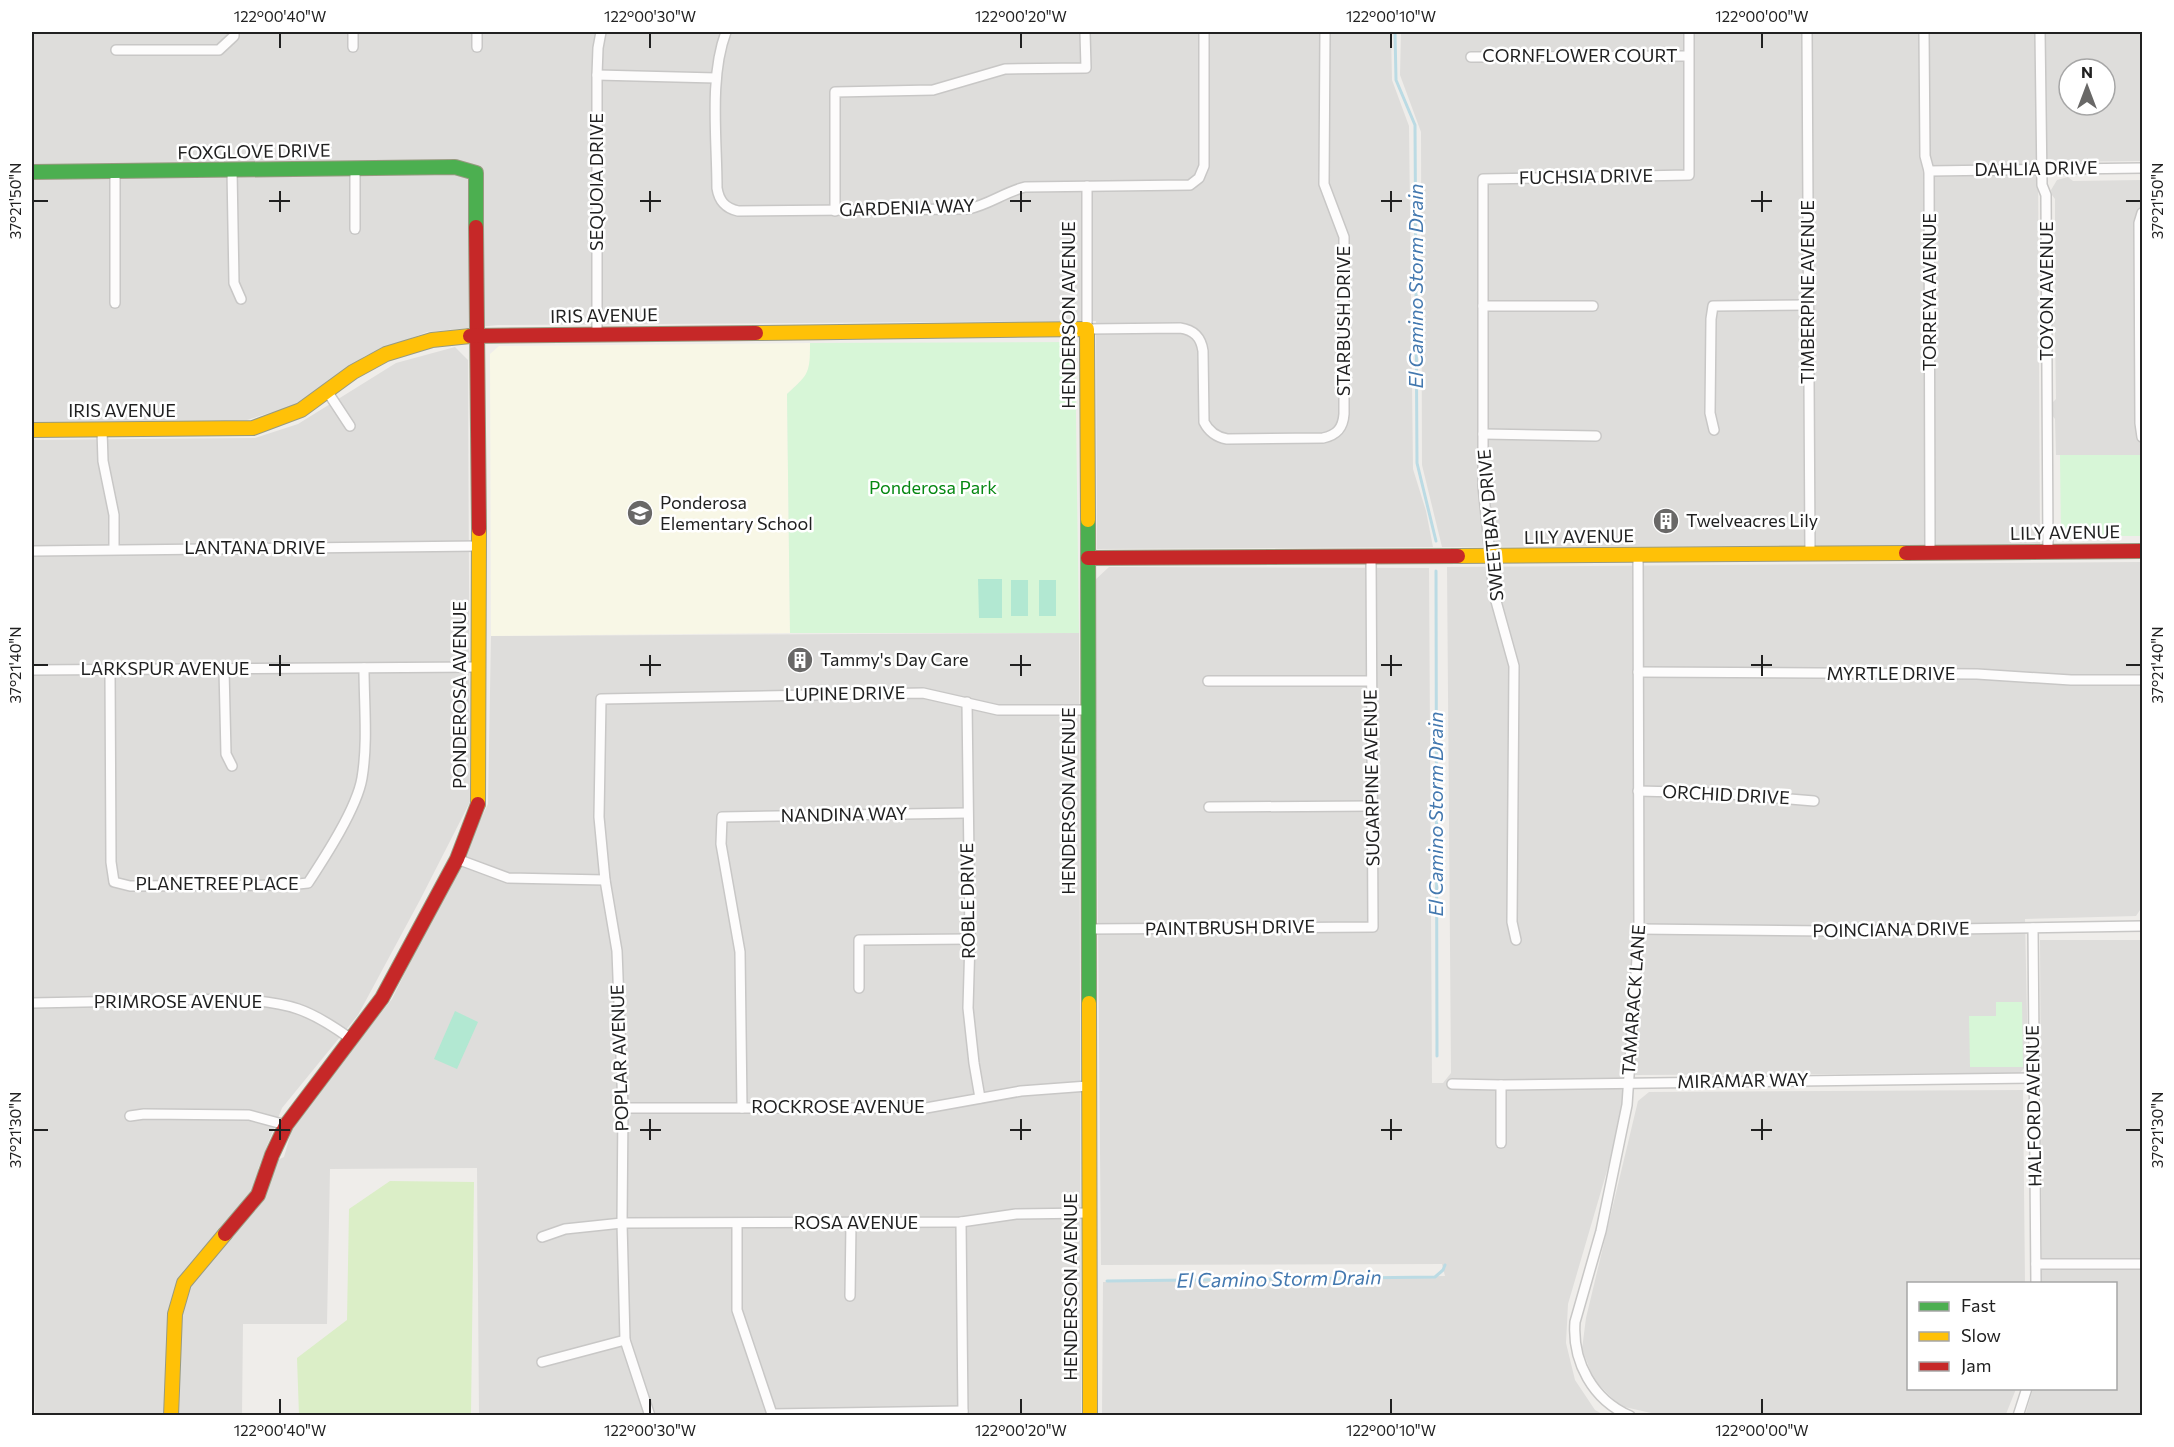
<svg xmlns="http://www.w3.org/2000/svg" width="2174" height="1447" viewBox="0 0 2174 1447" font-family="Commissioner,sans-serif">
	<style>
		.residential { fill: #dedddb; fill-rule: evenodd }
		.education { fill: #f8f7e6 }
		.grass { fill: #dbeec7 }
		.park { fill: #d7f6d7 }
		.pitch { fill: #b2e8d2 }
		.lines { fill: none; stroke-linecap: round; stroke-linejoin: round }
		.stream { stroke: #bbdbe4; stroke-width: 3 }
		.street-casing { stroke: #c8c7c6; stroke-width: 12 }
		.fast-casing { stroke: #989a80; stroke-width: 16 }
		.slow-casing { stroke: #989a80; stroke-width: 16 }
		.jam-casing { stroke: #989a80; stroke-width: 16 }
		.street { stroke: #fdfcfc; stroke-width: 9 }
		.fast { stroke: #4caf50; stroke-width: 14 }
		.slow { stroke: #ffc107; stroke-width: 14 }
		.jam { stroke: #c62828; stroke-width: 14 }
		.ticks { fill: none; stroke: #212121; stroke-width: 2 }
		.labels { text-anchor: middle; stroke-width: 5; stroke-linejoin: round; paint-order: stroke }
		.street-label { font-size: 18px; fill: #212121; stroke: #fff }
		.park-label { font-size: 18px; fill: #068812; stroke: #fff }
		.poi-label { font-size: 18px; fill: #212121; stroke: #fff; text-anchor: start }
		.water-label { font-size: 20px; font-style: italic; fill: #4378af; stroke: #fff }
		.neatline { fill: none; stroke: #212121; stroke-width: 2 }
		.ticks-label { font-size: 15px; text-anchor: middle; fill: #212121 }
	</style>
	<rect width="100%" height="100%" fill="#efedea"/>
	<!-- residential -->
	<g class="residential">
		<polygon points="32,32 1391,32 1392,80 1409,126 1413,469 1426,511 1433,547 1097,549 1096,321 498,325 427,332 365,356 302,403 247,420 32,422"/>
		<path d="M1401,32H2142V161L2038,162L2040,545L1442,547L1422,465L1421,132L1400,75ZM2069,69H2105V105H2069Z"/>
		<polygon points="2068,177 2073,181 2142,180 2142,455 2056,455 2055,419 2052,415 2052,403 2056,399 2055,332 2052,327 2052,315 2055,310 2055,243 2052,239 2052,227 2055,222 2055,199 2052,195 2051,190 2057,180"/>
		<polygon points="455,347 468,360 470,802 420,900 358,1015 282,1108 258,1169 284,1157 294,1122 392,999 488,804 491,636 1079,633 1081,1415 479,1415 477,1168 330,1169 327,1324 243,1324 242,1415 35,1415 32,1321 32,440 255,438 298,424 396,363"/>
		<polygon points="2142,562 2142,907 2136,916 2025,919 2028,1063 2020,1073 1635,1075 1568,1304 1566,1343 1575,1380 1595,1410 1604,1415 1102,1415 1103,1282 1445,1276 1442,1264 1101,1265 1095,580 1109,567 1429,568 1432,1083 1443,1083 1451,1073 1447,567"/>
		<polygon points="2040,940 2142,940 2142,1415 2025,1416 2033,1389 2116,1388 2116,1284 2042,1283"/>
		<polygon points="2023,1090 2025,1283 1908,1284 1908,1388 2016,1389 2006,1414 1660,1415 1620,1406 1594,1380 1582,1349 1586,1318 1638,1101 1649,1092"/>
	</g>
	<!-- education -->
	<polygon class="education" points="810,343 810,363 806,376 787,394 790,633 491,636 490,354 499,346"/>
	<!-- grass -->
	<polygon class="grass" points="390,1181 474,1182 471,1415 299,1415 297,1358 347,1320 349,1209"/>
	<!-- park -->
	<g class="park">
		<path d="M1075,342L1079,633H790L787,394C809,374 810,373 810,343Z"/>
		<polygon points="2060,455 2142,455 2142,536 2061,536"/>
		<polygon points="1996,1002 2022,1002 2023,1067 1970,1067 1969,1016 1996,1016"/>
	</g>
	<!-- pitch -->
	<g class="pitch">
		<polygon points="978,579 1002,579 1002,618 979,618"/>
		<rect x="1011" y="580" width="17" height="36"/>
		<rect x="1039" y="580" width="17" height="36"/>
		<polygon points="455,1011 478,1022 457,1069 434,1059"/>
	</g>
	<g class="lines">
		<!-- stream -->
		<g class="stream">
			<polyline points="1395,32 1396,80 1415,125 1417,463 1436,541"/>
			<polyline points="1436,571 1437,1056"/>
			<polyline points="1107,1281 1435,1277 1443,1270 1445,1265"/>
		</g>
		<!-- street casing -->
		<g class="street-casing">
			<g id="street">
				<polyline points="353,32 353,47"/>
				<path d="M726,32C709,77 717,139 717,188C719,201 725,208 738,211L968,209C988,205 1005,192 1025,187L1190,185L1199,178L1204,166V32"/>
				<polyline points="1807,32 1810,553"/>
				<polyline points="1924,32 1925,156 1929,171 1930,553"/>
				<polyline points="2040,32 2042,185 2046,195 2048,551"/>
				<polyline points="477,47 477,32"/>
				<polyline points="116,50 219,50 234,36 234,32"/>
				<polyline points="1471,57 1688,56"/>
				<polyline points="597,75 716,78"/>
				<polyline points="232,170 234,283 241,299"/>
				<polyline points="1929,171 2142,168"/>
				<path d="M1087,186V329L1180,328C1194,330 1201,337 1203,351L1204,422C1209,432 1216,437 1227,439L1323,438C1337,435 1343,428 1344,414V237L1324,184L1325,32"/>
				<polyline points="835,211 835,92 933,90 1005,69 1086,68 1085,32"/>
				<polyline points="2142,213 2139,223 2140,423 2142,437"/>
				<polyline points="355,229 355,168"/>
				<polyline points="115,303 115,172"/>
				<polyline points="1483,306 1593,306"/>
				<polyline points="597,333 597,75 598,48 601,32"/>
				<polyline points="327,391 350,426"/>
				<polyline points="102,430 103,461 114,515 114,549"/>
				<polyline points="1714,430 1710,413 1711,319 1713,306 1808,305"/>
				<polyline points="1483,434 1596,436"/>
				<polyline points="32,551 479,546"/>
				<polyline points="224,669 226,754 232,766"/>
				<polyline points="32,670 478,667"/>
				<path d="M110,670L111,862L114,882L130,886L288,885L308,883C325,857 357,808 362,778C368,742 364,704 364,668"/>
				<polyline points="1638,672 1977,674 2071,680 2142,680"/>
				<polyline points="1208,681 1371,681"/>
				<polyline points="967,702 970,939 968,1008 974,1063 980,1098"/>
				<polyline points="1638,791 1718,793 1814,801"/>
				<polyline points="1209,807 1372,806"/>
				<polyline points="457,859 508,878 605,880"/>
				<polyline points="2033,928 2036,1284"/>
				<polyline points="1087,929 1373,927 1371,557"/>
				<polyline points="1639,929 1828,931 2142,926"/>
				<polyline points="1516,940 1512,922 1514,666 1494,594 1483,486 1483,179 1689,175 1689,32"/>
				<polyline points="859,988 859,940 970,939"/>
				<path d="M32,1003L237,999C290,1003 308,1008 351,1039"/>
				<polyline points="1452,1084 1501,1085 2034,1078"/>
				<polyline points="1501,1085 1501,1143"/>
				<polyline points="623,1108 926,1108 1021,1091 1088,1086"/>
				<polyline points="742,1108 740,952 721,844 722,817 967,813"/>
				<polyline points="130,1116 144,1114 249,1115 286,1125"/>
				<polyline points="961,1222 963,1415"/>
				<polyline points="737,1224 737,1310 772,1414 963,1411"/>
				<polyline points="542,1237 565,1229 622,1223 961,1222 1016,1214 1089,1213"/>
				<polyline points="2036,1264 2142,1264"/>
				<polyline points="850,1296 851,1223"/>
				<polyline points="542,1362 625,1340"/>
				<polyline points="650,1416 625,1340 622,1223 623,1108 617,951 605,880 599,817 601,699 923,693 998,710 1087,710"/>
				<path d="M1630,1416C1593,1400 1572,1362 1575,1322L1601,1231L1627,1105L1639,929L1638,554"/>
				<polyline points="2018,1416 2027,1388"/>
			</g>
		</g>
		<!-- fast casing -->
		<g class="fast-casing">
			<g id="fast">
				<polyline points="32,172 455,167 476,173 476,227"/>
				<polyline points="1088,520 1089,1003"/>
			</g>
		</g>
		<!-- slow casing -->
		<g class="slow-casing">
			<g id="slow">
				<polyline points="756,333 1087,329 1088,520"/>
				<polyline points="32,430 253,428 301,410 353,372 386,354 432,340 470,336"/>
				<polyline points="1458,556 1906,553"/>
				<polyline points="478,804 479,529"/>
				<polyline points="1089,1003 1090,1416"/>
				<polyline points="171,1416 175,1314 184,1283 225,1234"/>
			</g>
		</g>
		<!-- jam casing -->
		<g class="jam-casing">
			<g id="jam">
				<polyline points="476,227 479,529"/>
				<polyline points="470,336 756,333"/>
				<polyline points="1906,553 2142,551"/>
				<polyline points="1088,558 1458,556"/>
				<polyline points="225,1234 258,1195 272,1155 286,1125 382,998 457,859 478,804"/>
			</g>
		</g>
		<!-- street -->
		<use href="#street" class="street"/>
		<!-- fast -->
		<use href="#fast" class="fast"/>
		<!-- slow -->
		<use href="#slow" class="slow"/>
		<!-- jam -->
		<use href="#jam" class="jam"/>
	</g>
	<!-- ticks -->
	<path class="ticks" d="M280,33V48M650,33V48M1021,33V48M1391,33V48M1762,33V48M280,191V212M650,191V212M1021,191V212M1391,191V212M1762,191V212M33,201H48M269,201H290M640,201H661M1010,201H1031M1381,201H1402M1751,201H1772M2126,201H2141M280,655V676M650,655V676M1021,655V676M1391,655V676M1762,655V676M33,665H48M269,665H290M640,665H661M1010,665H1031M1381,665H1402M1751,665H1772M2126,665H2141M280,1119V1140M650,1119V1140M1021,1119V1140M1391,1119V1140M1762,1119V1140M33,1130H48M269,1130H290M640,1130H661M1010,1130H1031M1381,1130H1402M1751,1130H1772M2126,1130H2141M280,1399V1414M650,1399V1414M1021,1399V1414M1391,1399V1414M1762,1399V1414"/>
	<!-- icons -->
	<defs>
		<g id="school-disc" transform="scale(1.35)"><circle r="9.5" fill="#696867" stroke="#fff"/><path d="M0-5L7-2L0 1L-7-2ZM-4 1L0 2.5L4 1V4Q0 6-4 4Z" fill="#fff"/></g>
		<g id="building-disc" transform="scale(1.35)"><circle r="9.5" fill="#696867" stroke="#fff"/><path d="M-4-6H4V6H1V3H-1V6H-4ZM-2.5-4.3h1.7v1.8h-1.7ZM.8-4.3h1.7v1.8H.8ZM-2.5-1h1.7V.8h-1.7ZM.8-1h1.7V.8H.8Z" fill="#fff"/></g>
	</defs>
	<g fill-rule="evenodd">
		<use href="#school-disc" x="640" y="513"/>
		<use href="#building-disc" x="1666" y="521"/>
		<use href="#building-disc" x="800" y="660"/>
	</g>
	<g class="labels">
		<!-- street labels -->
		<g class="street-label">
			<text x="1580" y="62">CORNFLOWER COURT</text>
			<text transform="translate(254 152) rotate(-1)" y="6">FOXGLOVE DRIVE</text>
			<text transform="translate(2036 169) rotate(-1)" y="6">DAHLIA DRIVE</text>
			<text transform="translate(1586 177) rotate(-1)" y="6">FUCHSIA DRIVE</text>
			<text transform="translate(597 182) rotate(-90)" y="6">SEQUOIA DRIVE</text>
			<text transform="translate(907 208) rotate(-2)" y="6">GARDENIA WAY</text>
			<text transform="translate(2047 291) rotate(-90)" y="6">TOYON AVENUE</text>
			<text transform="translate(1808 292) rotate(-90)" y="6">TIMBERPINE AVENUE</text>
			<text transform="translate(1930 292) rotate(-90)" y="6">TORREYA AVENUE</text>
			<text transform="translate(1069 315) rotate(-90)" y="6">HENDERSON AVENUE</text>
			<text transform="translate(604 316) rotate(-1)" y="6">IRIS AVENUE</text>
			<text transform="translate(1344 321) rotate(-90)" y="6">STARBUSH DRIVE</text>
			<text x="122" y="417">IRIS AVENUE</text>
			<text transform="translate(1491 525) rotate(-95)" y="6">SWEETBAY DRIVE</text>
			<text transform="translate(2065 533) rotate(-1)" y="6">LILY AVENUE</text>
			<text transform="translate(1579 537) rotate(-1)" y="6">LILY AVENUE</text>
			<text x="255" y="554">LANTANA DRIVE</text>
			<text x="165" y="675">LARKSPUR AVENUE</text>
			<text x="1891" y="680">MYRTLE DRIVE</text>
			<text transform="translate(845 694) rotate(-1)" y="6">LUPINE DRIVE</text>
			<text transform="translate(460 695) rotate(-90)" y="6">PONDEROSA AVENUE</text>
			<text transform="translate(1372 778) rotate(-91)" y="6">SUGARPINE AVENUE</text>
			<text transform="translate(1726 795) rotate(3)" y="6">ORCHID DRIVE</text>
			<text transform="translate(1069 801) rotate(-90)" y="6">HENDERSON AVENUE</text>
			<text transform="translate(844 815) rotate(-1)" y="6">NANDINA WAY</text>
			<text x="217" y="890">PLANETREE PLACE</text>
			<text transform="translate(968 901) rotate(-91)" y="6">ROBLE DRIVE</text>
			<text transform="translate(1230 928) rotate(-1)" y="6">PAINTBRUSH DRIVE</text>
			<text transform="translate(1891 930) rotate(-1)" y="6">POINCIANA DRIVE</text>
			<text transform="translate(1634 1000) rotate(-86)" y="6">TAMARACK LANE</text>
			<text x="178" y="1008">PRIMROSE AVENUE</text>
			<text transform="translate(620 1058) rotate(-92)" y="6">POPLAR AVENUE</text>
			<text transform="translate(1743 1081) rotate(-1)" y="6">MIRAMAR WAY</text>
			<text transform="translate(2034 1106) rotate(-91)" y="6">HALFORD AVENUE</text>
			<text x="838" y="1113">ROCKROSE AVENUE</text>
			<text x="856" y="1229">ROSA AVENUE</text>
			<text transform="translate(1071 1287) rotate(-90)" y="6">HENDERSON AVENUE</text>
		</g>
		<!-- park labels -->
		<g class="park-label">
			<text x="933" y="494">Ponderosa Park</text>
		</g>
		<!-- poi labels -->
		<g class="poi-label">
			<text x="660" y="509">Ponderosa<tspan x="660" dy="21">Elementary School</tspan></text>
			<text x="1686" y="527">Twelveacres Lily</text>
			<text x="820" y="666">Tammy's Day Care</text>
		</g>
		<!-- water labels -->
		<g class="water-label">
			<text transform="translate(1416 286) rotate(-90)" y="7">El Camino Storm Drain</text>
			<text transform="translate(1436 814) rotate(-90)" y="7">El Camino Storm Drain</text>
			<text transform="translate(1279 1279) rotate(-1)" y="7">El Camino Storm Drain</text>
		</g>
	</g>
	<!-- border -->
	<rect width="2174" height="1447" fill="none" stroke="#ffffff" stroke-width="66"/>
	<!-- legend -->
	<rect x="1907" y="1282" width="210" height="108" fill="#ffffff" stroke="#a6a6a6" stroke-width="1.5"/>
	<rect x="1919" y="1302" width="30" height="9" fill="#4caf50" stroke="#a6a6a6" stroke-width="1.5"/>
	<text x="1961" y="1312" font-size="18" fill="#212121">Fast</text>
	<rect x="1919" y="1332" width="30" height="9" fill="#ffc107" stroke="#a6a6a6" stroke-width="1.5"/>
	<text x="1961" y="1342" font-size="18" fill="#212121">Slow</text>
	<rect x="1919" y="1362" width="30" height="9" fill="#c62828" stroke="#a6a6a6" stroke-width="1.5"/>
	<text x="1961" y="1372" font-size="18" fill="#212121">Jam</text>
	<!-- north arrow -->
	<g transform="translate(2087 87)"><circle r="28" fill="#ffffff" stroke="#a6a6a6" stroke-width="1.5"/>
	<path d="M0-4.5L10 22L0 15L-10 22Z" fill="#696867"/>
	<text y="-9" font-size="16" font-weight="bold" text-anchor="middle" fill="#212121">N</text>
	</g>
	<rect x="33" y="33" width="2108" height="1381" class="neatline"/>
	<g class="ticks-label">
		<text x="280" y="22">122°00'40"W</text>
		<text x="650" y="22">122°00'30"W</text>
		<text x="1021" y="22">122°00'20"W</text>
		<text x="1391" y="22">122°00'10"W</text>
		<text x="1762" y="22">122°00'00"W</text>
		<text transform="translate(16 201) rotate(-90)" y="5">37°21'50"N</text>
		<text transform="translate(2158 201) rotate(-90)" y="5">37°21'50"N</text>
		<text transform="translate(16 665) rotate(-90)" y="5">37°21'40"N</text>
		<text transform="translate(2158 665) rotate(-90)" y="5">37°21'40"N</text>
		<text transform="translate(16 1130) rotate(-90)" y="5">37°21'30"N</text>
		<text transform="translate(2158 1130) rotate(-90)" y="5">37°21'30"N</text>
		<text x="280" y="1436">122°00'40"W</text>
		<text x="650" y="1436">122°00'30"W</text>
		<text x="1021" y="1436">122°00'20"W</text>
		<text x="1391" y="1436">122°00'10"W</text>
		<text x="1762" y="1436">122°00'00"W</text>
	</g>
</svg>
